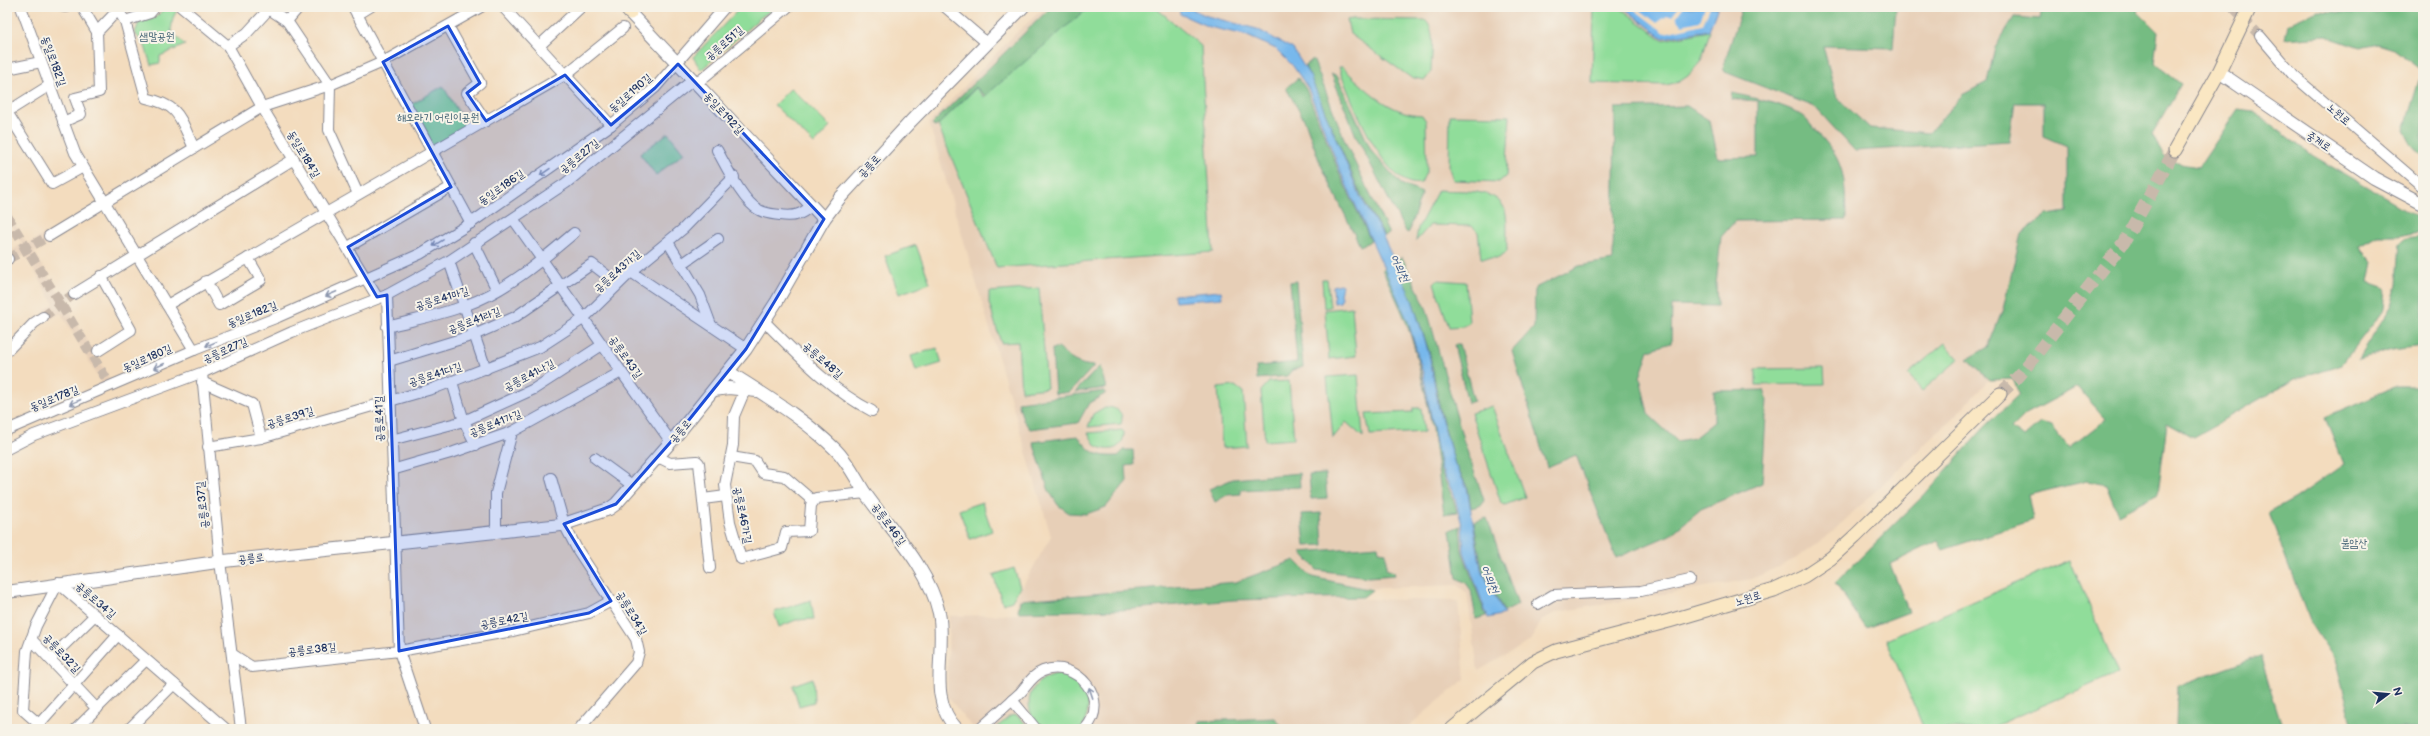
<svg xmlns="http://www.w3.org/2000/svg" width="2430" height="736" viewBox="0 0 2430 736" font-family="'Balsamiq Sans','Poor Story',sans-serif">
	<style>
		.built { fill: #e7cfb7 }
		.green { fill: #90dd9a; stroke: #56867c }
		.forest { fill: #74bc82; stroke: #487670; fill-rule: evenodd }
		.water { fill: #77b8ec; stroke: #4974a5 }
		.pier { fill: #f3dcbe }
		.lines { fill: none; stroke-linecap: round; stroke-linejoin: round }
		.minor-tunnel { stroke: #c8b9ab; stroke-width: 10; stroke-dasharray: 10 5; stroke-linecap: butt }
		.secondary-tunnel { stroke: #c8b9ab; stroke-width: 13; stroke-dasharray: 13 6; stroke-linecap: butt }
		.minor-casing { stroke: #87868e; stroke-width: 12 }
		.tertiary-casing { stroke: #87868e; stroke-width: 14 }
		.secondary-casing { stroke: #87868e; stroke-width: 15 }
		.minor { stroke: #fff; stroke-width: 10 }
		.tertiary { stroke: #fff; stroke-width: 12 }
		.secondary { stroke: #fae7c3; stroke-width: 13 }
		.oneway { stroke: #8d97ae }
		.marked { fill: #1d4ed8; fill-opacity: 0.2; stroke: #1d4ed8; stroke-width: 3; stroke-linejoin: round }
		.labels { text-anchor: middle; stroke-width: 4; stroke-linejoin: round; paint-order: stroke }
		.park-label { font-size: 11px; fill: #385a6d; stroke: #f7f3e8 }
		.street-label { font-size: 11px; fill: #1b2f5e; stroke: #f7f3e8 }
		.water-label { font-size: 12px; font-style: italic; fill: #325182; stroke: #f7f3e8 }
	</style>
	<rect width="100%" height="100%" fill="#f7f3e8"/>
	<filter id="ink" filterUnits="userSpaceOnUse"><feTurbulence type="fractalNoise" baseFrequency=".025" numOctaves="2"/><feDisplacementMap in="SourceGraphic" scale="8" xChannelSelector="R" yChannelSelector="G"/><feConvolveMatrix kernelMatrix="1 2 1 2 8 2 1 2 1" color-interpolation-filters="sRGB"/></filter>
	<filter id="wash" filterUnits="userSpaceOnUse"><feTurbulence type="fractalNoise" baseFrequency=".012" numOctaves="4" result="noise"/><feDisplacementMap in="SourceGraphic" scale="16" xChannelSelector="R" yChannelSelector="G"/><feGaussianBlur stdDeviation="0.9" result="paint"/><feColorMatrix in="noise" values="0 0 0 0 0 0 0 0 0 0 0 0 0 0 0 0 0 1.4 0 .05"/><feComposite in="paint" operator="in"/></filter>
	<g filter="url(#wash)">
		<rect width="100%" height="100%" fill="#f3dcbe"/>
		<!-- built -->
		<g class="built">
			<polygon points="1045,7 2116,7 2128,59 2023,341 1964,407 1867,499 1830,534 1795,559 1752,579 1558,612 1543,619 1530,641 1478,671 1467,593 1457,585 1313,591 1058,608 1018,608 1016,598 1051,536 929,123 1014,35"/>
			<polygon points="7,211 27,244 44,235 49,243 34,252 61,297 69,292 73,298 65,303 112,383 102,384 61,313 50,319 45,310 54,304 25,255 17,260 11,251 22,244 7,219"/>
			<polygon points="1276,597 1458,601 1465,679 1405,729 1284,729 1275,718 1200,721 1200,729 974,729 947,696 949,616 1121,611"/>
		</g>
		<!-- green -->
		<g class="green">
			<polygon points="166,7 178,8 173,18 171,31 185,45 160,56 160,63 151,65 145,46 135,33 139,22 155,18"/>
			<polygon points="741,7 777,7 761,17 701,70 693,57"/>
			<polygon points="1090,7 1155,7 1201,46 1213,252 997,268 938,125 976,88 984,97 1006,76"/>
			<polygon points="1339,7 1434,7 1434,10 1342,9"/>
			<polygon points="1594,7 1619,7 1663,40 1710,31 1701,61 1688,76 1679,82 1666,85 1592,83"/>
			<path d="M1353,19L1425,20C1437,30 1431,58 1431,72L1425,80L1410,77L1350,34L1347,20Z"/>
			<path d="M1342,67C1365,88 1389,114 1422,115L1426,121L1427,170L1421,183C1386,192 1352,100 1341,74L1339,67Z"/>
			<polygon points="443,86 467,127 433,147 409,106"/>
			<polygon points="791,88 830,127 814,144 774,105"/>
			<polygon points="1450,115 1510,116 1506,176 1499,182 1453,180 1449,168"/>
			<polygon points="668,133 684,153 656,175 640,154"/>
			<path d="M1438,190C1459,192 1501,186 1506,214C1508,226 1506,240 1507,252L1497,258H1481L1478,232L1472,226L1430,225L1416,241L1418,228Z"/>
			<polygon points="916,245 930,283 899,294 885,256"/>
			<polygon points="1322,279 1327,279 1330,307 1324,308"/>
			<polygon points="1437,280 1466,282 1469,323 1463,326 1449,327 1434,283"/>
			<polygon points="1039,288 1047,388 1021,391 1018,342 1001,343 989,303 989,292"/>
			<polygon points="1352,307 1356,356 1329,359 1325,310"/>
			<polygon points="1945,343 1959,359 1922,391 1908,374"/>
			<polygon points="937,348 942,363 916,371 911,356"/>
			<polygon points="1824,368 1825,384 1756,385 1756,369"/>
			<polygon points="1358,375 1363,437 1346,422 1333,438 1327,377"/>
			<polygon points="1289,381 1294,439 1265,441 1261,391 1269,382"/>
			<polygon points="1235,386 1243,392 1247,446 1222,448 1218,388"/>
			<polygon points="1492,406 1525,497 1505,505 1501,503 1471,413"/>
			<path d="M1105,407C1116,407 1125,412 1121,424L1088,427L1093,414Z"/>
			<polygon points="1413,408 1421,408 1424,432 1370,435 1366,414 1413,412"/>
			<path d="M1122,430L1124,432C1124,449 1110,453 1096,446L1088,433Z"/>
			<polygon points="982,502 992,531 970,539 959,510"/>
			<polygon points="2070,560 2118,673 1988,729 1924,729 1886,639"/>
			<polygon points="1014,568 1020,587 1012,601 1003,604 993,575"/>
			<polygon points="811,600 814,619 796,620 779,627 774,612"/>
			<path d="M1056,674C1090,675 1094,703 1082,729H1040C1021,707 1027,681 1056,674Z"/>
			<polygon points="813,678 814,702 799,706 793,685"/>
			<polygon points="1015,715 1019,717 1030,729 995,729 1010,716"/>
		</g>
		<!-- forest -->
		<g class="forest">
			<polygon points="1051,7 1089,7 985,96 976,87 936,127 932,124"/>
			<path d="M1742,7H1896L1893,48L1823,46L1837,98L1870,128L1929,133L1962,95L1987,82L1995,48L2014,17L2040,19L2042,7H2140L2138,12L2158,32L2154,63L2181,84L2152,134C2166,163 2167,162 2199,167L2238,109L2253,111L2310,154L2423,220V231L2398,236H2377L2358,247L2373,262L2369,282L2386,288L2384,309L2342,364L2295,379L2193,437L2167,423L2158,493L2118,514L2106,485L2087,481L2028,495L2033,520L1943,550L1938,541L1890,564L1909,612L1866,628L1835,583L1925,494L1985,427L2019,394L2013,379L1989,380L1967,359L1988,347L2003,309L2021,234L2046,215L2067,212V146L2044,136V103H2015L2009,141L1855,151L1815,107L1725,72L1723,68ZM2077,387L2106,419L2069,448L2052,426L2040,423L2024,437L2011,429L2026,414Z"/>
			<polygon points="2356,7 2366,7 2376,15 2387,7 2423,7 2423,157 2411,144 2404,130 2422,70 2394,49 2378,44 2360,48 2325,36 2285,39 2288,24 2318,11 2353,13"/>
			<polygon points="1313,59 1347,146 1389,234 1384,236 1361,195 1305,66"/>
			<polygon points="1331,73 1337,76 1372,152 1401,184 1422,193 1408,233 1405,231 1356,136"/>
			<polygon points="1298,78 1306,89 1341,177 1371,241 1360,246 1320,163 1305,121 1286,88"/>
			<path d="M1732,93C1749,97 1788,105 1801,115C1807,119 1811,126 1816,131C1846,162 1845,178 1846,220L1735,221L1721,237L1716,284L1717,306L1672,305L1671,343L1649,350L1640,377L1648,414L1677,441L1694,438L1714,422V391L1764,390L1767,399L1762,483L1701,509L1670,535L1616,558L1576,455L1547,467L1512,351L1534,327L1535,288L1579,266L1613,260L1615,108L1687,106L1710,121L1718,158L1758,157V101L1731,99Z"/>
			<polygon points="2423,236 2423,729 2354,729 2335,660 2309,620 2269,513 2296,498 2344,464 2325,417 2394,387 2421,387 2422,346 2392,350 2358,359 2391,306 2397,284 2400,243 2406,238"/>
			<polygon points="1402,257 1427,310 1463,439 1484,500 1482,505 1471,508 1468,488 1455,464 1441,414 1430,354 1412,300 1394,261"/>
			<path d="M1384,267L1408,321L1434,430L1440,470L1452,496L1457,512L1444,514C1435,450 1428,383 1406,322C1399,304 1390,286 1382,269Z"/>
			<polygon points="1296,281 1303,367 1292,370 1287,376 1257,379 1256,367 1259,366 1297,362 1290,282"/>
			<polygon points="1459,344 1474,401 1468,403 1454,345"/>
			<path d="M1060,348C1069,360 1079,365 1094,366L1070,392L1055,394L1052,349Z"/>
			<polygon points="1100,366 1106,388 1075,392"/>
			<polygon points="1105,391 1105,394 1089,403 1078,423 1030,429 1023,420 1018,402"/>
			<path d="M1078,436C1091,453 1096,457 1118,456L1124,450H1133L1134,465L1126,466L1127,481L1106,507L1086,514L1069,513L1058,505L1049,491L1033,442Z"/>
			<polygon points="1299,473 1300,487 1241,490 1241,494 1227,495 1215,502 1209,489 1233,479"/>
			<polygon points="1325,474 1327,498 1311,499 1309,475"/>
			<polygon points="1321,513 1323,545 1305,546 1302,514"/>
			<polygon points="1487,518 1518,605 1504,612 1482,568 1474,522"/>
			<polygon points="1460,526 1462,551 1486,616 1476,619 1471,590 1466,583 1457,578 1450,530"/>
			<polygon points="1378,546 1379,551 1386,552 1386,569 1394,572 1395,575 1368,577 1317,570 1301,552"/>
			<polygon points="1295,560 1312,577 1372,590 1363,597 1234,600 1122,610 1018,612 1020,600 1236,582"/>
			<polygon points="2260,656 2283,729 2176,729 2177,686"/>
			<polygon points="1275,718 1284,729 1200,729 1199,721"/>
		</g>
		<!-- water -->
		<g class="water">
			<polygon points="1179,7 1187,7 1207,16 1257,29 1293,49 1310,76 1360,196 1380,230 1412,300 1429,354 1440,414 1455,465 1467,488 1481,569 1504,614 1488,618 1464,552 1462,525 1454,495 1441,469 1423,373 1408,321 1341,173 1308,88 1293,66 1276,49 1245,35 1209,27 1180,14"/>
			<polygon points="1623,7 1718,7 1709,30 1663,38"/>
			<polygon points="1340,284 1342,285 1340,295 1342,298 1340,302 1334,303 1333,286"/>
			<polygon points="1221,291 1222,298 1175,302 1174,295"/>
		</g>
		<!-- pier -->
		<polygon class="pier" points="1631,7 1636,7 1657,23 1667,16 1672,16 1679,7 1683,7 1676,17 1682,25 1700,21 1705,7 1710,7 1703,24 1665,33"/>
	</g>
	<g filter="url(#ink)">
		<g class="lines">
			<!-- minor-tunnel -->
			<g class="minor-tunnel">
				<polyline points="2233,7 2260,36"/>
				<polyline points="7,216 110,385"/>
				<polyline points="8,259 49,236"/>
				<polyline points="43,317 74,294"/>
			</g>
			<!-- secondary-tunnel -->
			<polyline class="secondary-tunnel" points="2000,394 2019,376 2124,242 2175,150"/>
			<!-- minor casing -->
			<g class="minor-casing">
				<g id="minor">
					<polyline points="21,7 75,153 194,350"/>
					<polyline points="64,7 66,7"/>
					<path d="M116,7L125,21L146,98C181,106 179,117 194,148"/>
					<polyline points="181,7 228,46 262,107 377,297"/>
					<polyline points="266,7 287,21 330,85 329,130 358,194"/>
					<polyline points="353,7 471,223"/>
					<polyline points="503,7 611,125"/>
					<polyline points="945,7 987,43"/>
					<polyline points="357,15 370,7"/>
					<polyline points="125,21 150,13 155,7"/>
					<polyline points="287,21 299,7"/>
					<polyline points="448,26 480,83 467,93 486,121"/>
					<polyline points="97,32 118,10"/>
					<polyline points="2260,36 2294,76 2423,187"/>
					<polyline points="228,46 247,33 269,9"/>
					<polyline points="539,46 581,7"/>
					<polyline points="7,69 41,62"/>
					<polyline points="696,84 788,7"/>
					<polyline points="7,112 52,184 83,167"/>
					<polyline points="7,112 50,85"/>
					<polyline points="63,122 81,114 75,98 99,92 97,32 82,7"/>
					<path d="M717,150C726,166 743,202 759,210C766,214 773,214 780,215C794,217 801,215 811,206"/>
					<polyline points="514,220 671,442"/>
					<polyline points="49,236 262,107 330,85 383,62 481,7"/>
					<polyline points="668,242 700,295 711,325"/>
					<polyline points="474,243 497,290"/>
					<polyline points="348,247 451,187"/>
					<polyline points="7,259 8,259"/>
					<polyline points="449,261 486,369"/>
					<polyline points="682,264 718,239"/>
					<polyline points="631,272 746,349"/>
					<polyline points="206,281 219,305 261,280 248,258"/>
					<polyline points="74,294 294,159"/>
					<polyline points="387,295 399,651 425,729"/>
					<polyline points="167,305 565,75 623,28"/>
					<path d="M764,321C797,354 829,389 872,411"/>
					<path d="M387,327C413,320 440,315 464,306C506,291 541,261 574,233"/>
					<polyline points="7,351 34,323 43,317"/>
					<polyline points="98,351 131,330 101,276"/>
					<polyline points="389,361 474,335 515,317 592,264 618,284"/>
					<polyline points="202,373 220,561 241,729"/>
					<polyline points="202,382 252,404 261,438"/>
					<polyline points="452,382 464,421 476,445"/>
					<polyline points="745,390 734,416 733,445 725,485 730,522 741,559 782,548 786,532 809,531 811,505 816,498 866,493"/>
					<polyline points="7,430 194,350 278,317 420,254 471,223 611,125 655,88 725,7"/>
					<polyline points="391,440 464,421 534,389 602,345"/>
					<polyline points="208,447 261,438 435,388 540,347 583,319 631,272 683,229 734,177"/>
					<polyline points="7,449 34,435 206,371 292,332 387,295 449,261 566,183 693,80"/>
					<polyline points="658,457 670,463 697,461 699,463 710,568"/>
					<polyline points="731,457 755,461 763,473 784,476 813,501"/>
					<polyline points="595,458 632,485"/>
					<polyline points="392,470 454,452 512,432 621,372"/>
					<polyline points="551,478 564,524 577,549 636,639 639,652 636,663 579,729"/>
					<polyline points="703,499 726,496"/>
					<polyline points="496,533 496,493 512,432"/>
					<polyline points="1538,604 1553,595 1641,591 1690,580"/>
					<polyline points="31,639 97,709"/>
					<polyline points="232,654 252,667 399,651 513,631 589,613 611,601"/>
					<polyline points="50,659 95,615"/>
					<polyline points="1012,700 1036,729"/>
					<polyline points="39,724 118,635"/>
					<polyline points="40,729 39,724 23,710 27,651 36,626 58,583 226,729"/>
					<polyline points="76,729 146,660"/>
					<polyline points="129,729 174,684"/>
					<path d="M980,729C993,717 1006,706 1019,694C1027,686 1032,675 1043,671C1077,658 1112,701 1085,729"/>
				</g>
			</g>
			<!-- tertiary casing -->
			<g class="tertiary-casing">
				<g id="tertiary">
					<polyline points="630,13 824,219"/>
					<polyline points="2219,72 2374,178 2423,204"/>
					<path d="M729,372C766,396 805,419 836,450C848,462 856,479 865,493C891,530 929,568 939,613C947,651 926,698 957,729"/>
					<polyline points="714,390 729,388 757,391"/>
					<polyline points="7,592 224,561 561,525 609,509 616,504 676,436 746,349 777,301 824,219 839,199 911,121 1023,7"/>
				</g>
			</g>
			<!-- secondary casing -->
			<g class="secondary-casing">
				<g id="secondary">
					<polyline points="625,7 630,13"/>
					<polyline points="2175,150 2219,72 2250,7"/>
					<polyline points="1452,729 1533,662 1556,651 1669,621 1774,590 1804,576 1831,558 1855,536 2000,394"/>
				</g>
			</g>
			<!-- minor -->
			<use href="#minor" class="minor"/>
			<!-- tertiary -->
			<use href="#tertiary" class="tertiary"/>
			<!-- secondary -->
			<use href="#secondary" class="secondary"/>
		</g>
		<!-- one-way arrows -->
		<defs><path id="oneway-shaft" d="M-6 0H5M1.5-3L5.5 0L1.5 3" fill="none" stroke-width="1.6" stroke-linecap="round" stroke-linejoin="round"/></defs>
		<g class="oneway">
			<use href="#oneway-shaft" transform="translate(545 172) rotate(145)"/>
			<use href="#oneway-shaft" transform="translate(438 243) rotate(149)"/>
			<use href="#oneway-shaft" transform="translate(331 294) rotate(157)"/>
			<use href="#oneway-shaft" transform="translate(211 344) rotate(158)"/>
			<use href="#oneway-shaft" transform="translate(159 366) rotate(156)"/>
			<use href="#oneway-shaft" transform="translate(75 402) rotate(157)"/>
			<use href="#oneway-shaft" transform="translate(1091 693) rotate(-109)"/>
		</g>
	</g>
	<!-- marked area -->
	<path class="marked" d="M448,26L480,83L467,93L486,121L565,75L611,125L655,88L678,64L824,219L746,349L676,436L616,504L564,524L611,601L589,613L399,651L387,295L377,297L348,247L451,187L383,62Z"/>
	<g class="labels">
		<!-- park labels -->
		<g class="park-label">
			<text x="157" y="40">샘말공원</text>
			<text x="438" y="121">해오라기 어린이공원</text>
			<text x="2354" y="547">불암산</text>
		</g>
		<!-- street labels -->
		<g class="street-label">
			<text transform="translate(724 43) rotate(-41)" y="4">공릉로51길</text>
			<text transform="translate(54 61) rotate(70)" y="4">동일로182길</text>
			<text transform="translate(630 93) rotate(-41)" y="4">동일로190길</text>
			<text transform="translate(724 113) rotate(47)" y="4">동일로192길</text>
			<text transform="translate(2339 114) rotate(40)" y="4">노원로</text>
			<text transform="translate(2319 141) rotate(34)" y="4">중계로</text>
			<text transform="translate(304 154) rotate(59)" y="4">동일로184길</text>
			<text transform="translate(579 156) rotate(-39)" y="4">공릉로27길</text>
			<text transform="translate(869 166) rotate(-47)" y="4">공릉로</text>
			<text transform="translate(501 187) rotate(-35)" y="4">동일로186길</text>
			<text transform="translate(617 271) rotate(-42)" y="4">공릉로43가길</text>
			<text transform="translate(442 298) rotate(-17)" y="4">공릉로41마길</text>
			<text transform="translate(252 314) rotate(-22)" y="4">동일로182길</text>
			<text transform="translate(474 320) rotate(-21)" y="4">공릉로41라길</text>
			<text transform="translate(225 350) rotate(-24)" y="4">공릉로27길</text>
			<text transform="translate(626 357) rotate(55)" y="4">공릉로43길</text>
			<text transform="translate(147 358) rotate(-24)" y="4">동일로180길</text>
			<text transform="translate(823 360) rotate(41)" y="4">공릉로48길</text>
			<text transform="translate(435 374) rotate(-18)" y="4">공릉로41다길</text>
			<text transform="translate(529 375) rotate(-28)" y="4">공릉로41나길</text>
			<text transform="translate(54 398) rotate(-22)" y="4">동일로178길</text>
			<text transform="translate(290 417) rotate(-17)" y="4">공릉로39길</text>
			<text transform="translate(379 419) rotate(-91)" y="4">공릉로41길</text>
			<text transform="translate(495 423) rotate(-22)" y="4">공릉로41가길</text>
			<text transform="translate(680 431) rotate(-50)" y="4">공릉로</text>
			<text transform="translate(202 505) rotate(-96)" y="4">공릉로37길</text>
			<text transform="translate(743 515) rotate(79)" y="4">공릉로46가길</text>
			<text transform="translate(889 524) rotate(54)" y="4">공릉로46길</text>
			<text transform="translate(251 558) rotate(-6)" y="4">공릉로</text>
			<text transform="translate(1748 598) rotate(-18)" y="4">노원로</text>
			<text transform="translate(96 600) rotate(41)" y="4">공릉로34길</text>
			<text transform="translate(632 613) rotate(59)" y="4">공릉로34길</text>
			<text transform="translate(504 620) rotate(-11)" y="4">공릉로42길</text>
			<text transform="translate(312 649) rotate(-6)" y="4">공릉로38길</text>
			<text transform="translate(62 653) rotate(47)" y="4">공릉로32길</text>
		</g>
		<!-- water labels -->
		<g class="water-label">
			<text transform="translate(1400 268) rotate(65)" y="4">어의천</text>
			<text transform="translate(1490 579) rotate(69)" y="4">어의천</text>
		</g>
	</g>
	<!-- margin -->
	<rect width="2430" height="736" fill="none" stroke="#f7f3e8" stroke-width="24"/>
	<!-- north arrow -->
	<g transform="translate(2388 694) rotate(74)" stroke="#f7f3e8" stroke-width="3" paint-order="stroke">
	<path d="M0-3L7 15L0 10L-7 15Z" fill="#1b2f5e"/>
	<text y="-6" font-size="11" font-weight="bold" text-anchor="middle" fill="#1b2f5e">N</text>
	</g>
</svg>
